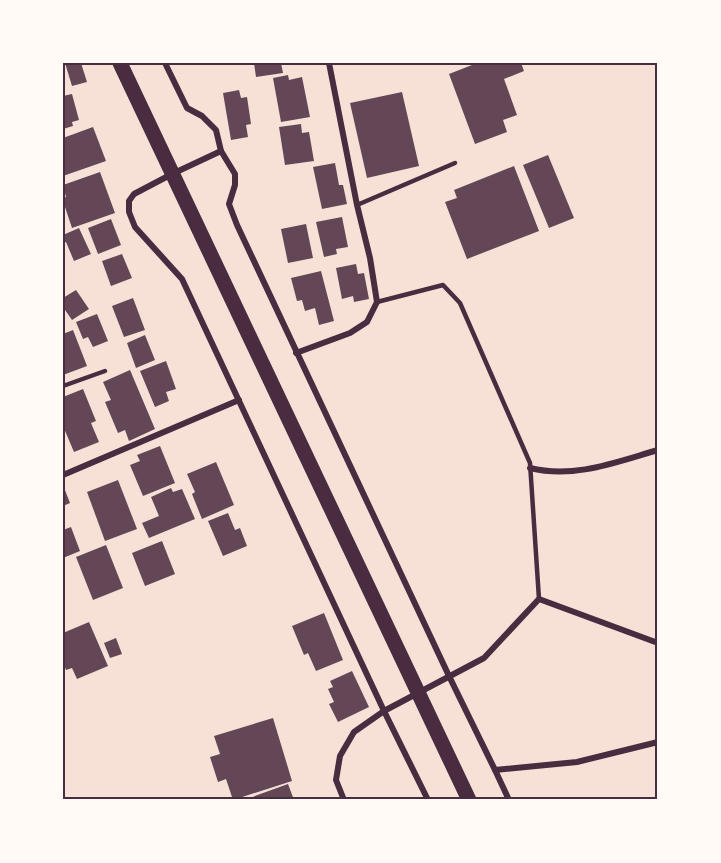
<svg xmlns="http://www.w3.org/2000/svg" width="721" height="863" viewBox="0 0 721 863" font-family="'IBM Plex Sans',sans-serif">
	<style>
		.building { fill: #644757 }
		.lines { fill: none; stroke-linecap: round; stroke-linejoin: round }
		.service { stroke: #4a2c40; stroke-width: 4.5 }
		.minor { stroke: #4a2c40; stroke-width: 6 }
		.primary { stroke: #4a2c40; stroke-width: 15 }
		.neatline { fill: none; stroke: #4a2c40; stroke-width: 2 }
	</style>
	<rect width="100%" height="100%" fill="#f7e1d7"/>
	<!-- building -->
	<g class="building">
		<polygon points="65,63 81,63 87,82 72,86"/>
		<polygon points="254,63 281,63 283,73 256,77"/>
		<polygon points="477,63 521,63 524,71 504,79 517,115 503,120 507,132 475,144 449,74"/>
		<polygon points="288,75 289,80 302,77 310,117 281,122 273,78"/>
		<polygon points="239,90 241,98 247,97 251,124 246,125 248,137 231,140 223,93"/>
		<polygon points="402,92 419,166 367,178 350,103"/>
		<polygon points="72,94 79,120 72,122 73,126 63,129 63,96"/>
		<polygon points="301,124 302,133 309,132 314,161 285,165 279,127"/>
		<polygon points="93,127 106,161 63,176 63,138"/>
		<polygon points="548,155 574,218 549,228 523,165"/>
		<polygon points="335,163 339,185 343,185 347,204 322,209 313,167"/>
		<polygon points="514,166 539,231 467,259 445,202 457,198 454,190"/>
		<polygon points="100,172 115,213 72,228 63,201 63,198 66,197 63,185"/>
		<polygon points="342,217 348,247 336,249 337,254 324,257 316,222"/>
		<polygon points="111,219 121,245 98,254 88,228"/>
		<polygon points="306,224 313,258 288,263 281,229"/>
		<polygon points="79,228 91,254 74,261 66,242 63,243 63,235"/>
		<polygon points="122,254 132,278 111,286 102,261"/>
		<polygon points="356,264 358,274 364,273 369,299 354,302 353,296 342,299 336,268"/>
		<polygon points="321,271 334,321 319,325 315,308 305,311 302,300 297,301 291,278"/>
		<polygon points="76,290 89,309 72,320 63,307 63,298"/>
		<polygon points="133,298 145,330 124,337 112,306"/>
		<polygon points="97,314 108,341 93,347 88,337 83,339 76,322"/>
		<polygon points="73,330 87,366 63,375 63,334"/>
		<polygon points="145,335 155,360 136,368 127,343"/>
		<polygon points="166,361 176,389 166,392 169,401 155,407 140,371"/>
		<polygon points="130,370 155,429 129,441 125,430 118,433 105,402 111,400 103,382"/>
		<polygon points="83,389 96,421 91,423 99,442 74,452 63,426 63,397"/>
		<polygon points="160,446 175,483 143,496 130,465 140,461 137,455"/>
		<polygon points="216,462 234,505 202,519 192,494 195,492 187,474"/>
		<polygon points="118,480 137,529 105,541 87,492"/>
		<polygon points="63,485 70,503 63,506"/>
		<polygon points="171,488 173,492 182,489 195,519 149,538 142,523 159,516 151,497"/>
		<polygon points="228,513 235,530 240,528 247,546 223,556 208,521"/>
		<polygon points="71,527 80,551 63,558 63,530"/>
		<polygon points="162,541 175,574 145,586 132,553"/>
		<polygon points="106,545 123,588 93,600 76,557"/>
		<polygon points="324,613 343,660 316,671 308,653 304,655 292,626"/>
		<polygon points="89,622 108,666 77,679 72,668 66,670 63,662 63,633"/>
		<polygon points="116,638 122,654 110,658 104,643"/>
		<polygon points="352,671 369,707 338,722 329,704 334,702 328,689 333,687 330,681"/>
		<polygon points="273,718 292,781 233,800 226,779 218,782 210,757 220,754 214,736"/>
		<polygon points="288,784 294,800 244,800"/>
	</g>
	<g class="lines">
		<!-- service -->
		<g class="service">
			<polyline points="357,205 455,163"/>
			<polyline points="377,302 443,285 460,303 530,463 539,599"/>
			<polyline points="63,386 105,371"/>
		</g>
		<!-- minor -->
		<g class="minor">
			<polyline points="165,63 187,108 202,116 216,130 221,151 235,174 235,185 229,204 237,225 449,676 495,770 577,762 658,742"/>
			<polyline points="221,151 172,174 134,194 129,201 129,212 135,227 182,279 384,711 428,800"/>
			<polyline points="296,353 350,333 367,322 377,302 370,258 357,205 329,63"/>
			<path d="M530,468C574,479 616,462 658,450"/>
			<polyline points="63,475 239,400"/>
			<polyline points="495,770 509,800"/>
			<polyline points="344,800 336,780 340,756 354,732 384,711 484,658 539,599 658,643"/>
		</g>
		<!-- primary -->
		<polyline class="primary" points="120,63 469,800"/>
	</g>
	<!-- border -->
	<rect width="721" height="863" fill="none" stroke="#fffaf5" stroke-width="129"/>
	<rect x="64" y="64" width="592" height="734" class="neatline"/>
</svg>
